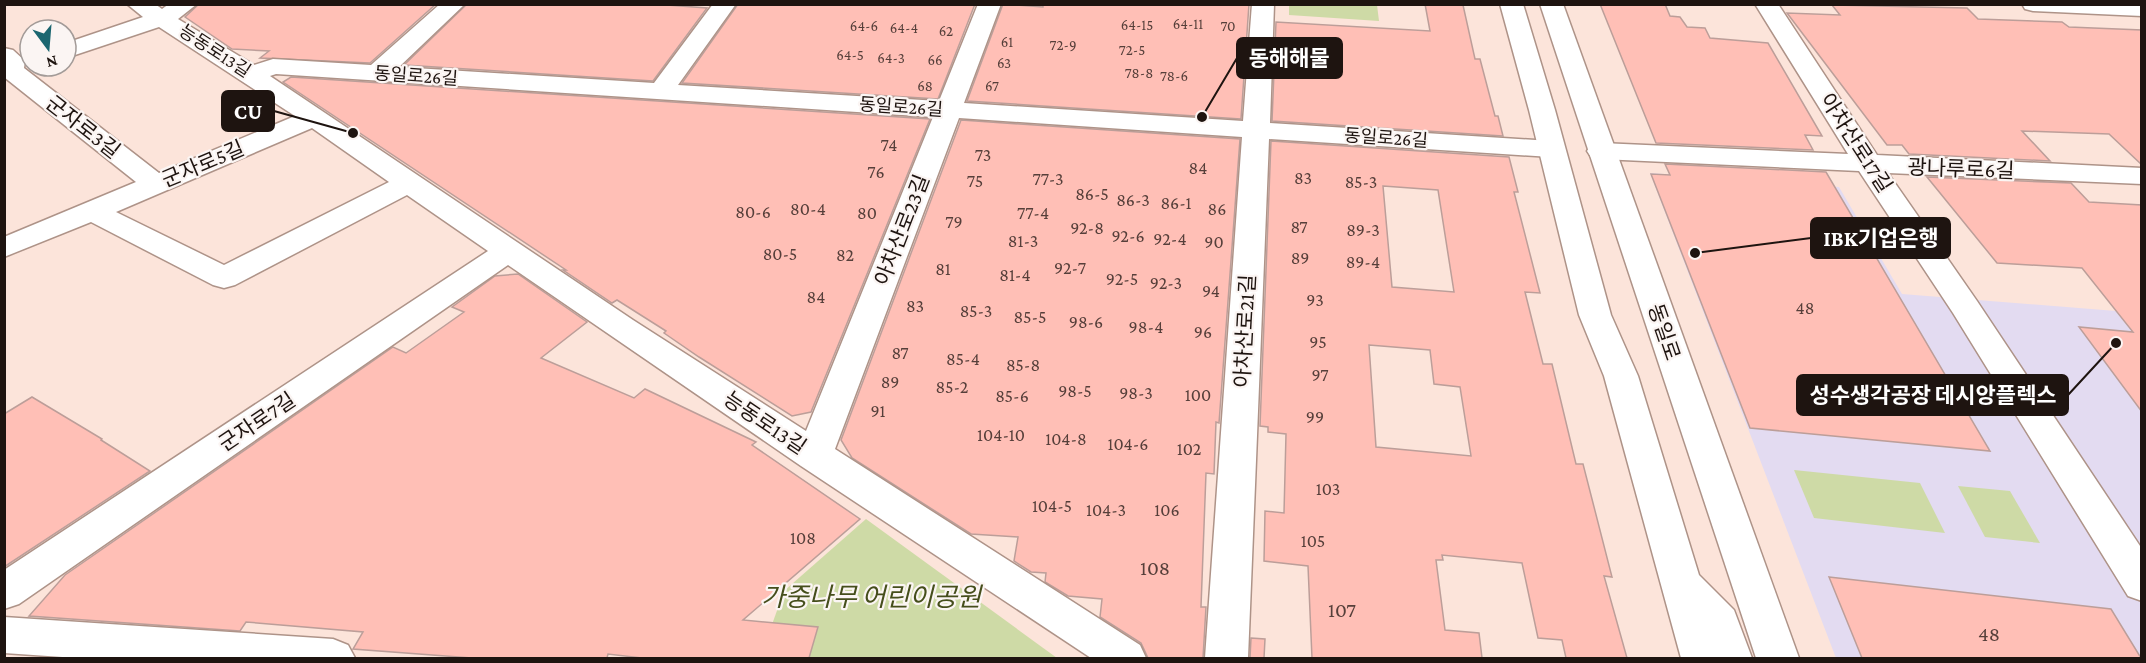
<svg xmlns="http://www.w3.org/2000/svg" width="2146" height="663" viewBox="0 0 2146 663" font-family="'Crimson Pro','Noto Sans KR',serif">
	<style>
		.commercial { fill: #e3dbf1 }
		.green { fill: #cedaa6 }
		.building { fill: #ffbfb6; stroke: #bc9e99; stroke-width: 1.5; fill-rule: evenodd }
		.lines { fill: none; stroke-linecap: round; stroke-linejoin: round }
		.minor-casing { stroke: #ae9388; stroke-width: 3 }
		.major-casing { stroke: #ae9388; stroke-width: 3 }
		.minor { fill: #fff; fill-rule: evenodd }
		.major { fill: #fff; fill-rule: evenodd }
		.labels { text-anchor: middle; stroke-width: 4.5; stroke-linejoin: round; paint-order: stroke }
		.far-number-label { font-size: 15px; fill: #563f3a }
		.far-street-label { font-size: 18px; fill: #1e1410; stroke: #fbf5f3 }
		.number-label { font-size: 18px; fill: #563f3a }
		.street-label { font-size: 21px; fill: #1e1410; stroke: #fbf5f3 }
		.near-number-label { font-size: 21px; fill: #563f3a }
		.near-park-label { font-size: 26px; font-style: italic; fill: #454e1b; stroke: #fbf5f3 }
		.leader { fill: none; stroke: #1e1410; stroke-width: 2 }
		.callout-dot { fill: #1e1410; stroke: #fbf5f3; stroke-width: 2 }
		.callout { fill: #1e1410; stroke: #1e1410; stroke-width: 2 }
		.callout-label { font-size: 22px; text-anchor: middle; font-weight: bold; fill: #fff }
	</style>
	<rect width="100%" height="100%" fill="#fce4da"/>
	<!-- commercial -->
	<polygon class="commercial" points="1650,173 1839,187 1902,294 2141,313 2141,658 1836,658"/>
	<!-- green -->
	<g class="green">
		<polygon points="1289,5 1377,5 1379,21 1289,15"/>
		<polygon points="1794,470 1920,483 1945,533 1814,518"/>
		<polygon points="1958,486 2010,491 2040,543 1985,537"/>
		<polygon points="866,519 1057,658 760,658 784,591"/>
	</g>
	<!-- building -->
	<g class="building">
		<polygon points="199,4 436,4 370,63 260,58 269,51 232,49 185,17"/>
		<polygon points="467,4 653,4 707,8 653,81 404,65"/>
		<polygon points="738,4 975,4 938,99 682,83"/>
		<polygon points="1003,4 1043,7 1043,4 1249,4 1241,119 967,101"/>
		<polygon points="1425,4 1463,5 1475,59 1480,59 1495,116 1498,116 1503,136 1272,121 1276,22 1430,31"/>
		<polygon points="1600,4 1665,4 1670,16 1680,17 1687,27 1705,28 1710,38 1768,43 1822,136 1805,135 1813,150 1656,143"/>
		<polygon points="1832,5 1967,8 1978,19 2062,22 2069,27 2142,30 2142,165 2109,134 2022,131 2050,161 1909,154 1902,145 1887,145 1787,13 1840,15"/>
		<polygon points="291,77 930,119 811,412 792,416 699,357 664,333 666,331 617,300 612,303 563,270 566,270 283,82"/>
		<polygon points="961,120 1240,139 1219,423 1216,422 1214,474 1206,473 1201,607 1206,607 1203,658 1148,658 1141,643 1100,617 1102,599 1068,596 1045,582 1046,573 1031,572 1014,561 1018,537 971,534 852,458 841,440"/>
		<path d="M1271,141L1509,157L1518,192H1514L1540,293L1525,292L1543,364H1552L1576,464H1583L1612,577L1604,576L1627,658H1566L1562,640L1538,638L1522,563L1442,555L1443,560H1436L1445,630L1479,633L1482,658H1312L1308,566L1264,561L1265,511L1284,513L1286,434L1268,432V427L1260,426ZM1383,186L1438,190L1454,292L1392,287ZM1369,345L1430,350L1434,384L1460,387L1471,456L1376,447Z"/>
		<polygon points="1665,164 1826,172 1990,451 1750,428 1651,174 1670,175"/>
		<polygon points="1927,177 2071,183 2089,202 2142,205 2142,412 2079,327 2133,332 2082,268 1997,263"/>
		<polygon points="518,274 587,322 541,358 634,398 645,389 756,442 752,445 860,519 743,620 818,627 809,658 642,658 608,654 607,658 472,658 353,649 363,632 246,622 240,631 29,616 65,575 393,347 406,353 464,312 452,307 495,276"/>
		<polygon points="32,397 102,439 101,440 150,471 4,567 4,414"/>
		<polygon points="1829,577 2111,609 2141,658 1862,658"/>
		<polygon points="1251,638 1265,639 1264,658 1250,658"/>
	</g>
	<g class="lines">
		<!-- minor casing -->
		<g class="minor-casing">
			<g id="minor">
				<path d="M127,4H155L162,9L169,4H197L178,19L254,65L273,59L371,65L440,4H465L399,67L654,83L713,4H736L678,85L939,101L978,4H1001L964,103L1243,121L1252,4H1274L1270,123L1551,141L1561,143L1565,149L1561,155L1551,157L1269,139L1248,658H1205L1242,137L959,118L835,449L1140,645L1146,658H1091L801,466L508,265L19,604L4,609V570L488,251L407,195L235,285L224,288L213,285L91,222L4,257V237L136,182L4,77V48L13,50L25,61L24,68L159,173L295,116L159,27L66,58V43L143,17ZM276,74L933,117L806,431L633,320L270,76ZM312,128L389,182L224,265L116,212Z"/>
				<polygon points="1755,4 1778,4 1877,155 2142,168 2142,184 1888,173 1977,301 2142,549 2142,601 2128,596 1953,313 1859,171 1601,159 1591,157 1587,151 1591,145 1601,143 1848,154"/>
				<polygon points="2022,4 2142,4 2142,16 2033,11 2025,9"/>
				<polygon points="4,617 333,639 348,645 355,658 77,658 4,653"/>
			</g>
		</g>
		<!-- major casing -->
		<g class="major-casing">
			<g id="major">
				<polygon points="1500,4 1523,4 1555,110 1611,315 1638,376 1699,575 1734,610 1752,658 1681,658 1604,376 1579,315 1529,110"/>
				<polygon points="1540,4 1563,4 1799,658 1756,658"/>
			</g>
		</g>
		<!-- minor -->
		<use href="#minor" class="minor"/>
		<!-- major -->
		<use href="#major" class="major"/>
	</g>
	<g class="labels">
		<!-- far-number labels -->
		<g class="far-number-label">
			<text x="1188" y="29">64-11</text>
			<text x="1137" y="30">64-15</text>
			<text x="864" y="31">64-6</text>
			<text x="1228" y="31">70</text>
			<text x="904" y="33">64-4</text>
			<text x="946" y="36">62</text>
			<text x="1007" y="47">61</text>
			<text x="1063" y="50">72-9</text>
			<text x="1132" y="55">72-5</text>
			<text x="850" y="60">64-5</text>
			<text x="891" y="63">64-3</text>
			<text x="935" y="65">66</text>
			<text x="1004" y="68">63</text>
			<text x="1139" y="78">78-8</text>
			<text x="1174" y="81">78-6</text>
			<text x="925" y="91">68</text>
			<text x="992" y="91">67</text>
		</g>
		<!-- far-street labels -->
		<g class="far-street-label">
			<text transform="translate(215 51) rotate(33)" y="6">능동로13길</text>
			<text transform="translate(416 76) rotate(4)" y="6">동일로26길</text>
			<text transform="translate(901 107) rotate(4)" y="6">동일로26길</text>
			<text transform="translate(1386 138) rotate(4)" y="6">동일로26길</text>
		</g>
		<!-- number labels -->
		<g class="number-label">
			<text x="889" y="151">74</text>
			<text x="983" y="161">73</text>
			<text x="1198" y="174">84</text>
			<text x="876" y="178">76</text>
			<text x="1303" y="184">83</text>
			<text x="1048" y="185">77-3</text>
			<text x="975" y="187">75</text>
			<text x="1361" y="188">85-3</text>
			<text x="1092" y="200">86-5</text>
			<text x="1133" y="206">86-3</text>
			<text x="1176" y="209">86-1</text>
			<text x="808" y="215">80-4</text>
			<text x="1217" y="215">86</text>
			<text x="753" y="218">80-6</text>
			<text x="867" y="219">80</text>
			<text x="1033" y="219">77-4</text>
			<text x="954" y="228">79</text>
			<text x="1299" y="233">87</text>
			<text x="1087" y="234">92-8</text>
			<text x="1363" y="236">89-3</text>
			<text x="1128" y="242">92-6</text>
			<text x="1170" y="245">92-4</text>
			<text x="1023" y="247">81-3</text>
			<text x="1214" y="248">90</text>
			<text x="780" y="260">80-5</text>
			<text x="845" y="261">82</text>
			<text x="1300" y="264">89</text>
			<text x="1363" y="268">89-4</text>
			<text x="1070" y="274">92-7</text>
			<text x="943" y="275">81</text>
			<text x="1015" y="281">81-4</text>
			<text x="1122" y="285">92-5</text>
			<text x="1166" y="289">92-3</text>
			<text x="1211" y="297">94</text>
			<text x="816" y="303">84</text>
			<text x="1315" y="306">93</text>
			<text x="915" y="312">83</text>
			<text x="1805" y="314">48</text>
			<text x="976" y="317">85-3</text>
			<text x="1030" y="323">85-5</text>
			<text x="1086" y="328">98-6</text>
			<text x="1146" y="333">98-4</text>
			<text x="1203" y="338">96</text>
			<text x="1318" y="348">95</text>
			<text x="900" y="359">87</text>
			<text x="963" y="365">85-4</text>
			<text x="1023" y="371">85-8</text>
			<text x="1320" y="381">97</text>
			<text x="890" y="388">89</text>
			<text x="952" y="393">85-2</text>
			<text x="1075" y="397">98-5</text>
			<text x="1136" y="399">98-3</text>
			<text x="1198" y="401">100</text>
			<text x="1012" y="402">85-6</text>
			<text x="878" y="417">91</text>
			<text x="1315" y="423">99</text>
			<text x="1001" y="441">104-10</text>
			<text x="1066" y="445">104-8</text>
			<text x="1128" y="450">104-6</text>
			<text x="1189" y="455">102</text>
			<text x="1328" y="495">103</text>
			<text x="1052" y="512">104-5</text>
			<text x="1106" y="516">104-3</text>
			<text x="1167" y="516">106</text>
			<text x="803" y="544">108</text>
			<text x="1313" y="547">105</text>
		</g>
		<!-- street labels -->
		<g class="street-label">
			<text transform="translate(83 127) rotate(38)" y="7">군자로3길</text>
			<text transform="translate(1856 143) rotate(57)" y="7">아차산로17길</text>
			<text transform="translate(203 164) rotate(-23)" y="7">군자로5길</text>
			<text transform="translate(1961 169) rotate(2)" y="7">광나루로6길</text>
			<text transform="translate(902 230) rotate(-69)" y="7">아차산로23길</text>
			<text transform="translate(1245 331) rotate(-87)" y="7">아차산로21길</text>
			<text transform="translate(1664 332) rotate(71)" y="7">동일로</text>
			<text transform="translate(257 422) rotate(-34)" y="7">군자로7길</text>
			<text transform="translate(765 423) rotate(34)" y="7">능동로13길</text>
		</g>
		<!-- near-number labels -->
		<g class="near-number-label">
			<text x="1155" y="575">108</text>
			<text x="1342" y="617">107</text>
			<text x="1989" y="641">48</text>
		</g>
		<!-- near-park labels -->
		<g class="near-park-label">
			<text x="871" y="606">가중나무 어린이공원</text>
		</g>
	</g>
	<!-- callouts -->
	<path class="leader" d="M1202 117L1237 58M353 133L274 111M1695 253L1811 238M2116 343L2068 395"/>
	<g class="callout-dot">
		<circle cx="1202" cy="117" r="6"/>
		<circle cx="353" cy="133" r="6"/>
		<circle cx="1695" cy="253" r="6"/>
		<circle cx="2116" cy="343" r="6"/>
	</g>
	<g class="callout">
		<rect x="1237" y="38" width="105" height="40" rx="6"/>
		<rect x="222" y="91" width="52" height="40" rx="6"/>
		<rect x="1811" y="218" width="139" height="40" rx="6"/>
		<rect x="1797" y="375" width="271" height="40" rx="6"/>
	</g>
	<g class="callout-label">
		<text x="1289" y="66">동해해물</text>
		<text x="248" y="119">CU</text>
		<text x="1881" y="246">IBK기업은행</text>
		<text x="1933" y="403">성수생각공장 데시앙플렉스</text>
	</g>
	<!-- border -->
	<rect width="2146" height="663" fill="none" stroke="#1e1410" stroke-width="12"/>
	<!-- north arrow -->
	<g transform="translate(48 48) rotate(164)"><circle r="28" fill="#fbf5f3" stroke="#a39b98" stroke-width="1.5"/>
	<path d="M0-4.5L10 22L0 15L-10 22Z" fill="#1b6670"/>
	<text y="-9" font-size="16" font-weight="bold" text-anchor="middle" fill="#1e1410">N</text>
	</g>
</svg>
